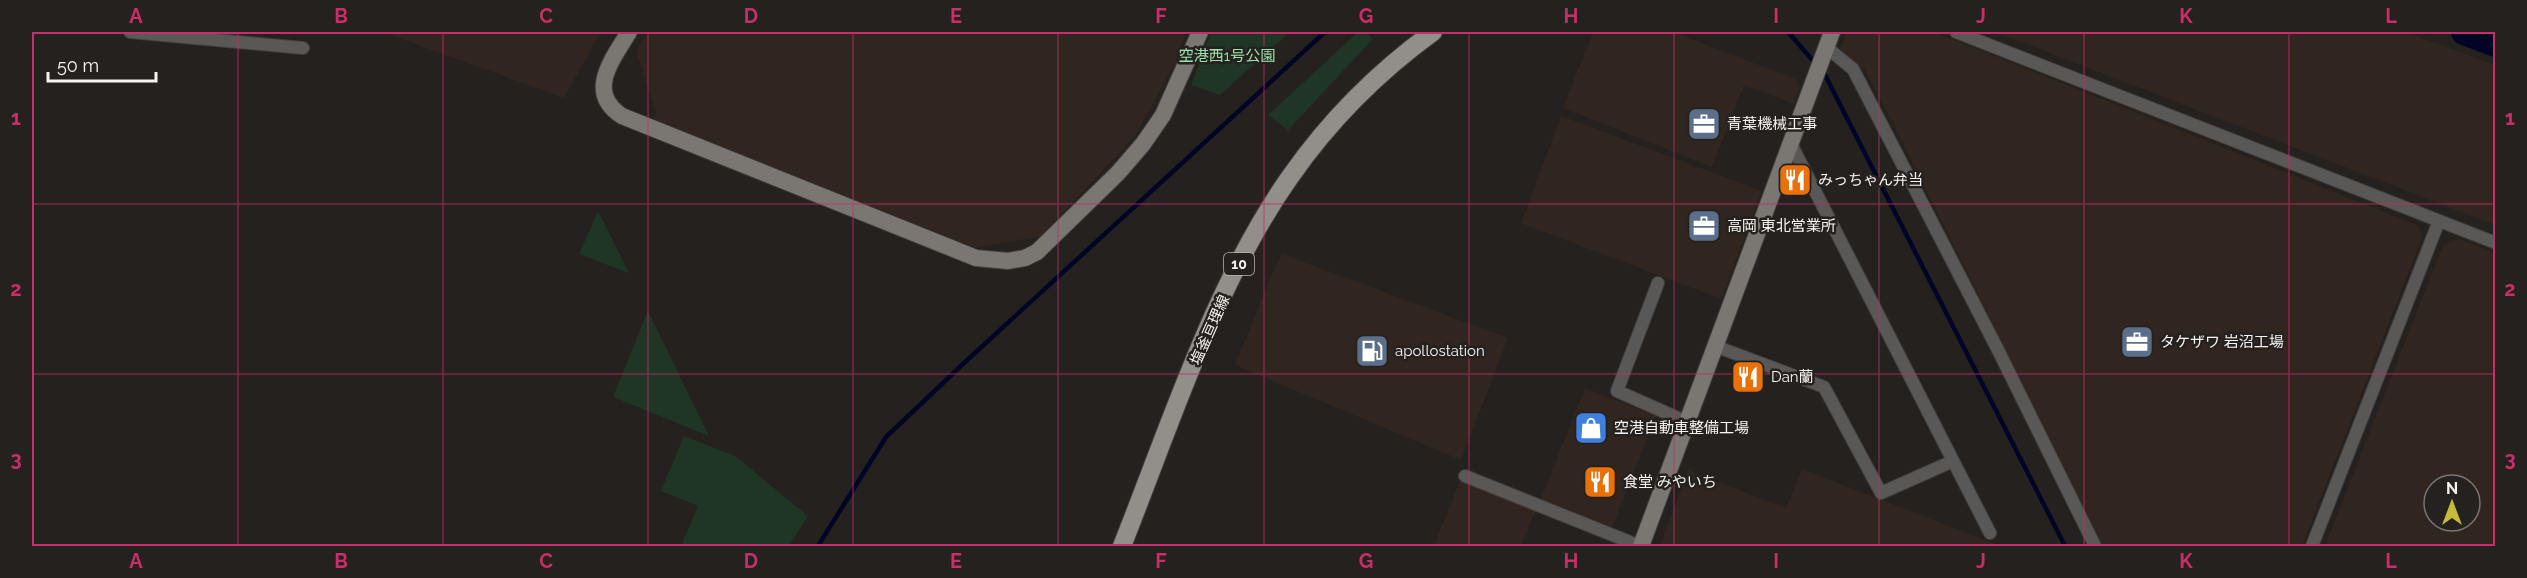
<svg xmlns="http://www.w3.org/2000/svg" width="2527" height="578" viewBox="0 0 2527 578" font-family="Raleway,'Noto Sans JP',sans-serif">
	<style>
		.built { fill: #30261f; fill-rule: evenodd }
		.green { fill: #1f3624 }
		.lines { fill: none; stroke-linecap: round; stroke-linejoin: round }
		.stream { stroke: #000525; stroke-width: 4.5 }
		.river { stroke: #000525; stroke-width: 26 }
		.street-casing { stroke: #423e3c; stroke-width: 14 }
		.secondary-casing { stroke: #423e3c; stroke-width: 18 }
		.primary-casing { stroke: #423e3c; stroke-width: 20 }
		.street { stroke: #5a5856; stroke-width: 12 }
		.secondary { stroke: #7a7773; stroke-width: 16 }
		.primary { stroke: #928e8a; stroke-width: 18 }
		.grid { fill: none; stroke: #c72e6a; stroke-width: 1.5; stroke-opacity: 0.55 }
		.labels { text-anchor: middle; stroke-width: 5; stroke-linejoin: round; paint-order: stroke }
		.shield { fill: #25211e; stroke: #b7b4b2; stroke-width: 1.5 }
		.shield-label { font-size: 14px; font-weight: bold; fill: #f6f3f1 }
		.park-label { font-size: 15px; fill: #9ee1ac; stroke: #25211e }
		.poi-label { font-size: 15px; fill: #f6f3f1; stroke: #25211e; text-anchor: start }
		.street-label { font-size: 15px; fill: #f6f3f1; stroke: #25211e }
		.neatline { fill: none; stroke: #c72e6a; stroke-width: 2 }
		.grid-label { font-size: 20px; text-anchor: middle; font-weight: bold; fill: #c72e6a }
	</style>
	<rect width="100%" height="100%" fill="#25211e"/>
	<!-- built -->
	<g class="built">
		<polygon points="383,32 601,32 564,98"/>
		<polygon points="648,32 1186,32 1175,64 1135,136 1041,236 976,248 654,120 656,112 636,51"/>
		<polygon points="1593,32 1674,32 1795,79 1800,88 1794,104 1744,85 1712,167 1563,108"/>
		<polygon points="1847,32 1934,32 2419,226 2422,238 2302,546 2103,546 1890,117 1865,70 1840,49"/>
		<polygon points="1995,32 2406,32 2495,65 2495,225"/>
		<polygon points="1561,116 1762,191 1721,299 1521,223"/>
		<path d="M2459,239L2495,253V546H2325L2443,245ZM2434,485H2470V521H2434Z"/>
		<polygon points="1282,254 1508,338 1461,460 1235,365 1268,283"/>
		<polygon points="1585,388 1656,416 1612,527 1541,499"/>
		<polygon points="1802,469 2000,546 1660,546 1688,470 1786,508"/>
		<polygon points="1461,478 1537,507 1521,546 1434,546"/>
	</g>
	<!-- green -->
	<g class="green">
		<polygon points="1211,32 1290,32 1220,95 1191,85"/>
		<polygon points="1358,32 1365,32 1373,39 1288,130 1268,115"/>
		<polygon points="598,211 629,273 579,254"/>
		<polygon points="648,311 709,436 613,397"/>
		<polygon points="684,436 735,456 808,516 789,546 681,546 698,506 661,491"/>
	</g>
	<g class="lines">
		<!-- stream -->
		<g class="stream">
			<polyline points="1788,32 1815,63"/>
			<polyline points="1823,71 2065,546"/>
			<polyline points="818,546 886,437 964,363 1325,32"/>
		</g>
		<!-- river -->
		<polyline class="river" points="2464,32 2496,44"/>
		<!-- street casing -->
		<g class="street-casing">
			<g id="street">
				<polyline points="130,32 303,48"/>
				<polyline points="1956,32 2496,243"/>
				<polyline points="1826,47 1853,69 1998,350 2095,546"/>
				<polyline points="1790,142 1990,533"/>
				<polyline points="1658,283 1617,391 1687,422"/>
				<polyline points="1715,346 1824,387 1881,493 1953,461"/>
				<polyline points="1465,476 1640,546"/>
				<polyline points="2312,546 2439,221"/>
			</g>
		</g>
		<!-- secondary casing -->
		<g class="secondary-casing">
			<g id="secondary">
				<path d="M629,32C613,59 585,92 622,116L976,258L1008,261L1025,258L1037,252L1118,173L1143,144L1163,115L1200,32"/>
				<polyline points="1641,546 1832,32"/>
			</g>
		</g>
		<!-- primary casing -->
		<g class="primary-casing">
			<path id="primary" d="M1122,546C1170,426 1215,283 1290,177C1329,121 1378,72 1433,32"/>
		</g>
		<!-- street -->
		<use href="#street" class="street"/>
		<!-- secondary -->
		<use href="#secondary" class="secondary"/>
		<!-- primary -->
		<use href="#primary" class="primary"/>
	</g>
	<!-- grid -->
	<path class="grid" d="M238,32V546M443,32V546M648,32V546M853,32V546M1058,32V546M1264,32V546M1469,32V546M1674,32V546M1879,32V546M2084,32V546M2289,32V546M32,204H2496M32,374H2496"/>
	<!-- icons -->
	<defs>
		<g id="office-square" transform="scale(1.725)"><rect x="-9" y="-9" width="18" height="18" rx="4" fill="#5c6f8a" stroke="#25211e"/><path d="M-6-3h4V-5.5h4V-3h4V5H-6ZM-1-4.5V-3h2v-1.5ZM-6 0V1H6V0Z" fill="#fff"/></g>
		<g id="restaurant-square" transform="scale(1.725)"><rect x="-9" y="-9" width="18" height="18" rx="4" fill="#e8710a" stroke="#25211e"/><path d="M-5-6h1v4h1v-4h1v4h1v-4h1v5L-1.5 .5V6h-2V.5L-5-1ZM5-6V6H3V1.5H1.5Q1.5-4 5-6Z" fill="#fff"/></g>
		<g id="fuel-square" transform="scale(1.725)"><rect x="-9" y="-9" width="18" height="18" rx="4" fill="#5c6f8a" stroke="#25211e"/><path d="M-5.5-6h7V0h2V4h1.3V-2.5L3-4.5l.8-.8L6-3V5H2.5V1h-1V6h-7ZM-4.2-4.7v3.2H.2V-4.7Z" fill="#fff"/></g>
		<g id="shop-square" transform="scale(1.725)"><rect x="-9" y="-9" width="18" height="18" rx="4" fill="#3f7fe0" stroke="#25211e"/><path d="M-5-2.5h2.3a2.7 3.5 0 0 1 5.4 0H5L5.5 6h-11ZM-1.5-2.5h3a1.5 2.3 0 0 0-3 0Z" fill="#fff"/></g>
	</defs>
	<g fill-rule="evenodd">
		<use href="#office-square" x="1704" y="124"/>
		<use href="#restaurant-square" x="1795" y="180"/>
		<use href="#office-square" x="1704" y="226"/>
		<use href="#office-square" x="2137" y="342"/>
		<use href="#fuel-square" x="1372" y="351"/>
		<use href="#restaurant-square" x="1748" y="377"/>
		<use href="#shop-square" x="1591" y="428"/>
		<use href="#restaurant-square" x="1600" y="482"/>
	</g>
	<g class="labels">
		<!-- shield labels -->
		<rect class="shield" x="1224" y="253" width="30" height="22" rx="4.5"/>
		<g class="shield-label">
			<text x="1239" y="269">10</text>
		</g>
		<!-- park labels -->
		<g class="park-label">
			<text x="1227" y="61">空港西1号公園</text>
		</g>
		<!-- poi labels -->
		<g class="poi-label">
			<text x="1727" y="129">青葉機械工事</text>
			<text x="1818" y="185">みっちゃん弁当</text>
			<text x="1727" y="231">高岡 東北営業所</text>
			<text x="2160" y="347">タケザワ 岩沼工場</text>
			<text x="1395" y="356">apollostation</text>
			<text x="1771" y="382">Dan蘭</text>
			<text x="1614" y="433">空港自動車整備工場</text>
			<text x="1623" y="487">食堂 みやいち</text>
		</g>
		<!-- street labels -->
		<g class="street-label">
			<text transform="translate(1210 330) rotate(-66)" y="5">塩釜亘理線</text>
		</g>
	</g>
	<!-- border -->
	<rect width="2527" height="578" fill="none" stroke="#25211e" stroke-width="66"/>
	<!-- north arrow -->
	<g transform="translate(2452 503)"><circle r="28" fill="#25211e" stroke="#797572" stroke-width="1.5"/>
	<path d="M0-4.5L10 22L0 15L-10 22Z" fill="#c7bb3c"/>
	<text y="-9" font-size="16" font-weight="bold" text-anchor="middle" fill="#f6f3f1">N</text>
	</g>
	<!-- scale -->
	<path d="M48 72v9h108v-9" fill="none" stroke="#f6f3f1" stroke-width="3"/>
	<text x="57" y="72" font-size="18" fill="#f6f3f1" stroke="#25211e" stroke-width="4.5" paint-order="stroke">50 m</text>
	<rect x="33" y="33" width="2461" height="512" class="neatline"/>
	<g class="grid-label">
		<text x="136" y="23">A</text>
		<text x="341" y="23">B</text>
		<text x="546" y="23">C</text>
		<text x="751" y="23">D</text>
		<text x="956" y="23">E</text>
		<text x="1161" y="23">F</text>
		<text x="1366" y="23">G</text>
		<text x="1571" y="23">H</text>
		<text x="1776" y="23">I</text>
		<text x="1981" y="23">J</text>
		<text x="2186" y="23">K</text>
		<text x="2391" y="23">L</text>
		<text x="16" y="125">1</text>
		<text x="2510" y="125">1</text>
		<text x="16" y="296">2</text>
		<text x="2510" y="296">2</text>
		<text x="16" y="466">3</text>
		<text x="2510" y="466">3</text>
		<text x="136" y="568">A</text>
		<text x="341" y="568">B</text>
		<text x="546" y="568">C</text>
		<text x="751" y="568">D</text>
		<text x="956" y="568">E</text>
		<text x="1161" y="568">F</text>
		<text x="1366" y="568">G</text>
		<text x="1571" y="568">H</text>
		<text x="1776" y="568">I</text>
		<text x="1981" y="568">J</text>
		<text x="2186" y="568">K</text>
		<text x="2391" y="568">L</text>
	</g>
</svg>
